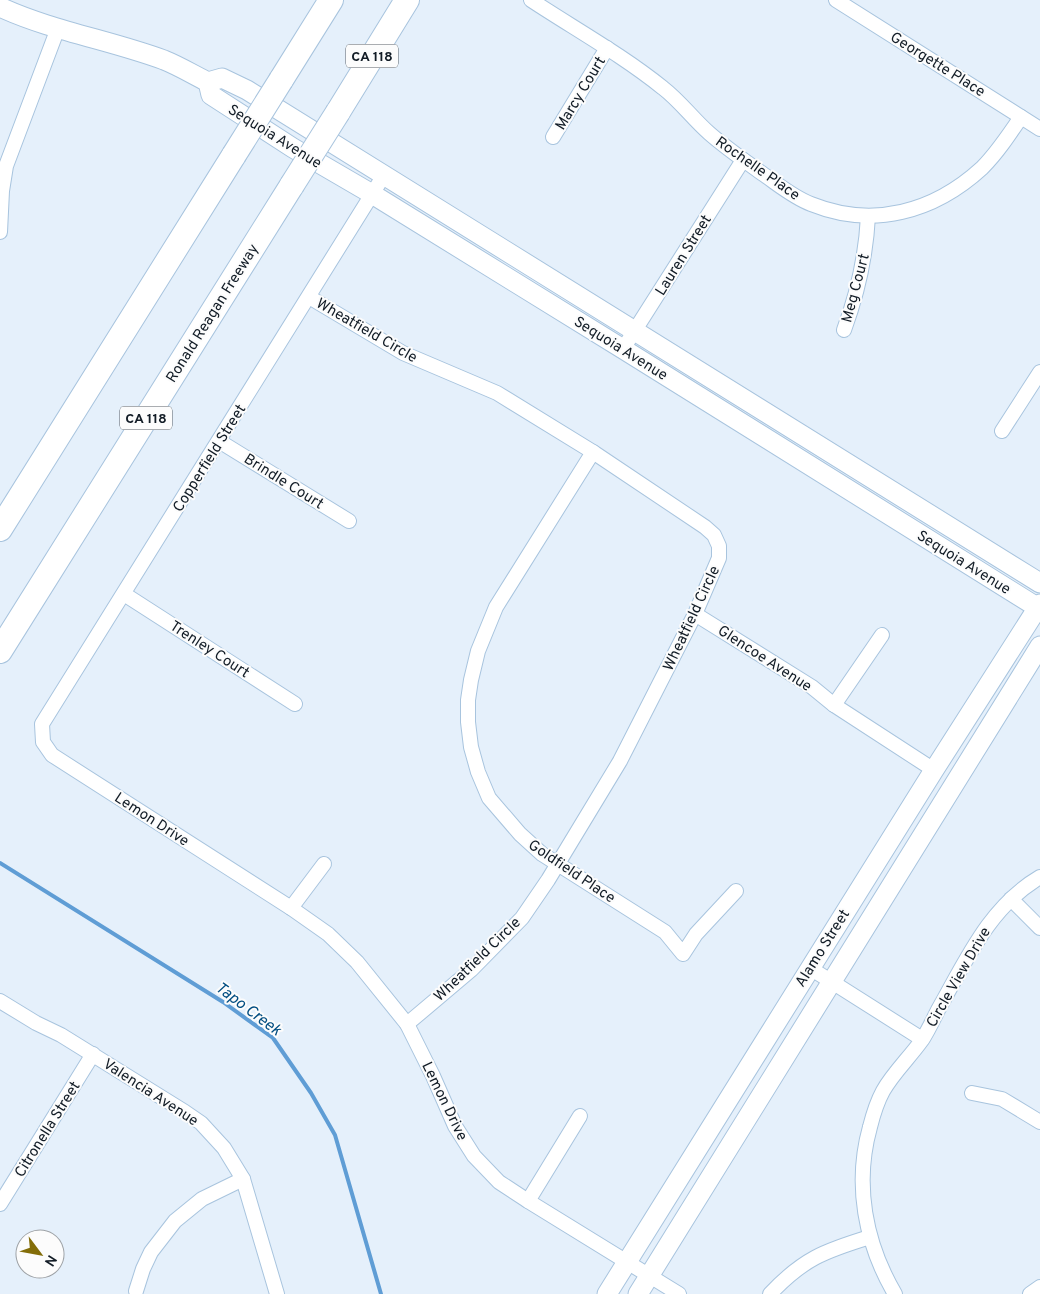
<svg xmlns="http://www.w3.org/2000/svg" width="1040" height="1294" viewBox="0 0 1040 1294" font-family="Overpass,sans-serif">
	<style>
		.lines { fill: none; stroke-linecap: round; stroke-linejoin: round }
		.stream { stroke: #5f9dd5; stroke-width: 4 }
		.street-casing { stroke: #a8c4de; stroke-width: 16 }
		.secondary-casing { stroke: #a8c4de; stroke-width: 21 }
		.highway-casing { stroke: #a8c4de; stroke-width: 26 }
		.street { stroke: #fff; stroke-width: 14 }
		.secondary { stroke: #fff; stroke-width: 19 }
		.highway { stroke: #fff; stroke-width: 24 }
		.highway-bridge-casing { stroke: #a8c4de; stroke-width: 26; stroke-linecap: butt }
		.highway-bridge { stroke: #fff; stroke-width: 24 }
		.labels { text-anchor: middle; stroke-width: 4; stroke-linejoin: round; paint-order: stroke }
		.shield { fill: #fcfcfc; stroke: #585f66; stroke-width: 1 }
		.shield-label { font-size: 14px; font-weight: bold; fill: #121c26 }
		.street-label { font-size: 15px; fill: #121c26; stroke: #fcfcfc }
		.water-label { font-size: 16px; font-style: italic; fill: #004d81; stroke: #fcfcfc }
	</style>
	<rect width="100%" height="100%" fill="#e5f0fb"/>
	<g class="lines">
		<!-- stream -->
		<polyline class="stream" points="0,863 223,1002 273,1038 311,1093 335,1135 381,1294"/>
		<!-- street casing -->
		<g class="street-casing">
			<g id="street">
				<path d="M531,0C575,29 622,55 663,88C680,101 693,119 709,133C726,148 745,161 763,174C779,185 793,197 811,204C873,229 934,212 982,168C997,153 1009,135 1021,117"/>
				<polyline points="836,0 1040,129"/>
				<polyline points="553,137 607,48"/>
				<polyline points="384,175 42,724 43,742 52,755 291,908 328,934 357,962 407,1024 433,1076 455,1126 474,1156 499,1182 528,1201 679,1294"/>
				<polyline points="0,232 2,191 6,166 58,28"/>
				<polyline points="309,297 403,353 497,393 593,452 705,527 714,535 719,546 719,558 695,614 620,761 548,880 522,918 471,970 407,1024"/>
				<path d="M844,330C858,292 866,256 868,216"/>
				<polyline points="623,349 743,160"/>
				<polyline points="1002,431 1040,372"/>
				<polyline points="219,441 349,521"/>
				<polyline points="593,452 496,607 478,651 471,680 468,700 468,722 471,747 478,772 489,798 520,834 542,854 665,932 683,954 696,934 736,891"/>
				<polyline points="124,594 295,704"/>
				<polyline points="695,614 812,687 834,705 934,770"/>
				<polyline points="834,705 882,635"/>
				<polyline points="1011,899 1040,928"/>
				<polyline points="291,908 324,864"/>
				<polyline points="810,968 922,1039"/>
				<polyline points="0,1001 36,1023 61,1035 185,1112 201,1123 224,1148 243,1179 277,1294"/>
				<polyline points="972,1093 1002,1099 1040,1122"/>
				<polyline points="528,1201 580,1116"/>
				<polyline points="0,1204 93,1054"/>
				<polyline points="136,1291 143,1269 151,1252 175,1221 202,1199 243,1179"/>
				<path d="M770,1294C803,1259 824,1251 870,1237"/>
				<path d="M895,1294C865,1243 854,1184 870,1127C873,1115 877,1102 883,1091C893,1073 910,1057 922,1040C928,1031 933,1020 938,1010C966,961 989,907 1040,877"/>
				<polyline points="1030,1294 1040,1287"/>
			</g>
		</g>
		<!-- secondary casing -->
		<g class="secondary-casing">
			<g id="secondary">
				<path d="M0,7C52,31 110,40 164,60C179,66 194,75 208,82L211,95L293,148L372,194L623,349L1040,609"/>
				<polyline points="208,82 222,78 247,90 1040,583"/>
				<polyline points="607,1294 934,770 1040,604"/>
				<polyline points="638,1294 1040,646"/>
			</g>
		</g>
		<!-- highway casing -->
		<g class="highway-casing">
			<g id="highway">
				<polyline points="281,80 331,0"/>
				<polyline points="338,112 407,0"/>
				<polyline points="0,529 234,155"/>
				<polyline points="0,651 292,185"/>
			</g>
		</g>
		<!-- street -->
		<use href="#street" class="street"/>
		<!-- secondary -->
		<use href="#secondary" class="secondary"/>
		<!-- highway -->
		<use href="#highway" class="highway"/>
		<!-- highway-bridge casing -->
		<g class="highway-bridge-casing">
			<g id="highway-bridge">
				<polyline points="234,155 281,80"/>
				<polyline points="292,185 338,112"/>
			</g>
		</g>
		<!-- highway-bridge -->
		<use href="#highway-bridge" class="highway-bridge"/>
	</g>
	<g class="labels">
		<!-- shield labels -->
		<g class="shield">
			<rect x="346" y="44.5" width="52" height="23" rx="4"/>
			<rect x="120" y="406.5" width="52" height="23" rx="4"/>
		</g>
		<g class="shield-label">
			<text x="372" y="61">CA 118</text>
			<text x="146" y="423">CA 118</text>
		</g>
		<!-- street labels -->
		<g class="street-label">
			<text transform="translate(938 64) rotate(32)" y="5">Georgette Place</text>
			<text transform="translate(580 93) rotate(-59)" y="5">Marcy Court</text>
			<text transform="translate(275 136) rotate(32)" y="5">Sequoia Avenue</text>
			<text transform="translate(758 168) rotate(35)" y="5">Rochelle Place</text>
			<text transform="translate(683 255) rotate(-58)" y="5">Lauren Street</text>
			<text transform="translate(855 288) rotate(-75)" y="5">Meg Court</text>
			<text transform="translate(212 313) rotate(-58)" y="5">Ronald Reagan Freeway</text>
			<text transform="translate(367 330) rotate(30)" y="5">Wheatfield Circle</text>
			<text transform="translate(621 348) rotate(32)" y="5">Sequoia Avenue</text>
			<text transform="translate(209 458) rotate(-58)" y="5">Copperfield Street</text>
			<text transform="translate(284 481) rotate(32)" y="5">Brindle Court</text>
			<text transform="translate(964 562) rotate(32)" y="5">Sequoia Avenue</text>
			<text transform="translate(691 618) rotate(-65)" y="5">Wheatfield Circle</text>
			<text transform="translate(210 649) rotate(33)" y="5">Trenley Court</text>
			<text transform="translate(765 658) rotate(33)" y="5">Glencoe Avenue</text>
			<text transform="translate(152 819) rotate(33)" y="5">Lemon Drive</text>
			<text transform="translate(572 871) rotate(34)" y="5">Goldfield Place</text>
			<text transform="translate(822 948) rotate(-58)" y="5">Alamo Street</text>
			<text transform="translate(477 959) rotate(-44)" y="5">Wheatfield Circle</text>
			<text transform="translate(958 977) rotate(-60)" y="5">Circle View Drive</text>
			<text transform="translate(151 1092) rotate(33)" y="5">Valencia Avenue</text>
			<text transform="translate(445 1101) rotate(64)" y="5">Lemon Drive</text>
			<text transform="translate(47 1129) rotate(-58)" y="5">Citronella Street</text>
		</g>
		<!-- water labels -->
		<g class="water-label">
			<text transform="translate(249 1008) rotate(37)" y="6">Tapo Creek</text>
		</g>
	</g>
	<!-- north arrow -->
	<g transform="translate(40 1254) rotate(122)"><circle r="24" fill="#fcfcfc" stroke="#9ea2a6"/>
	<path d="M0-4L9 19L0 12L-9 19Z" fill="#836d09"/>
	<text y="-8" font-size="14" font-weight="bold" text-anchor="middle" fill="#121c26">N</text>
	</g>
</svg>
